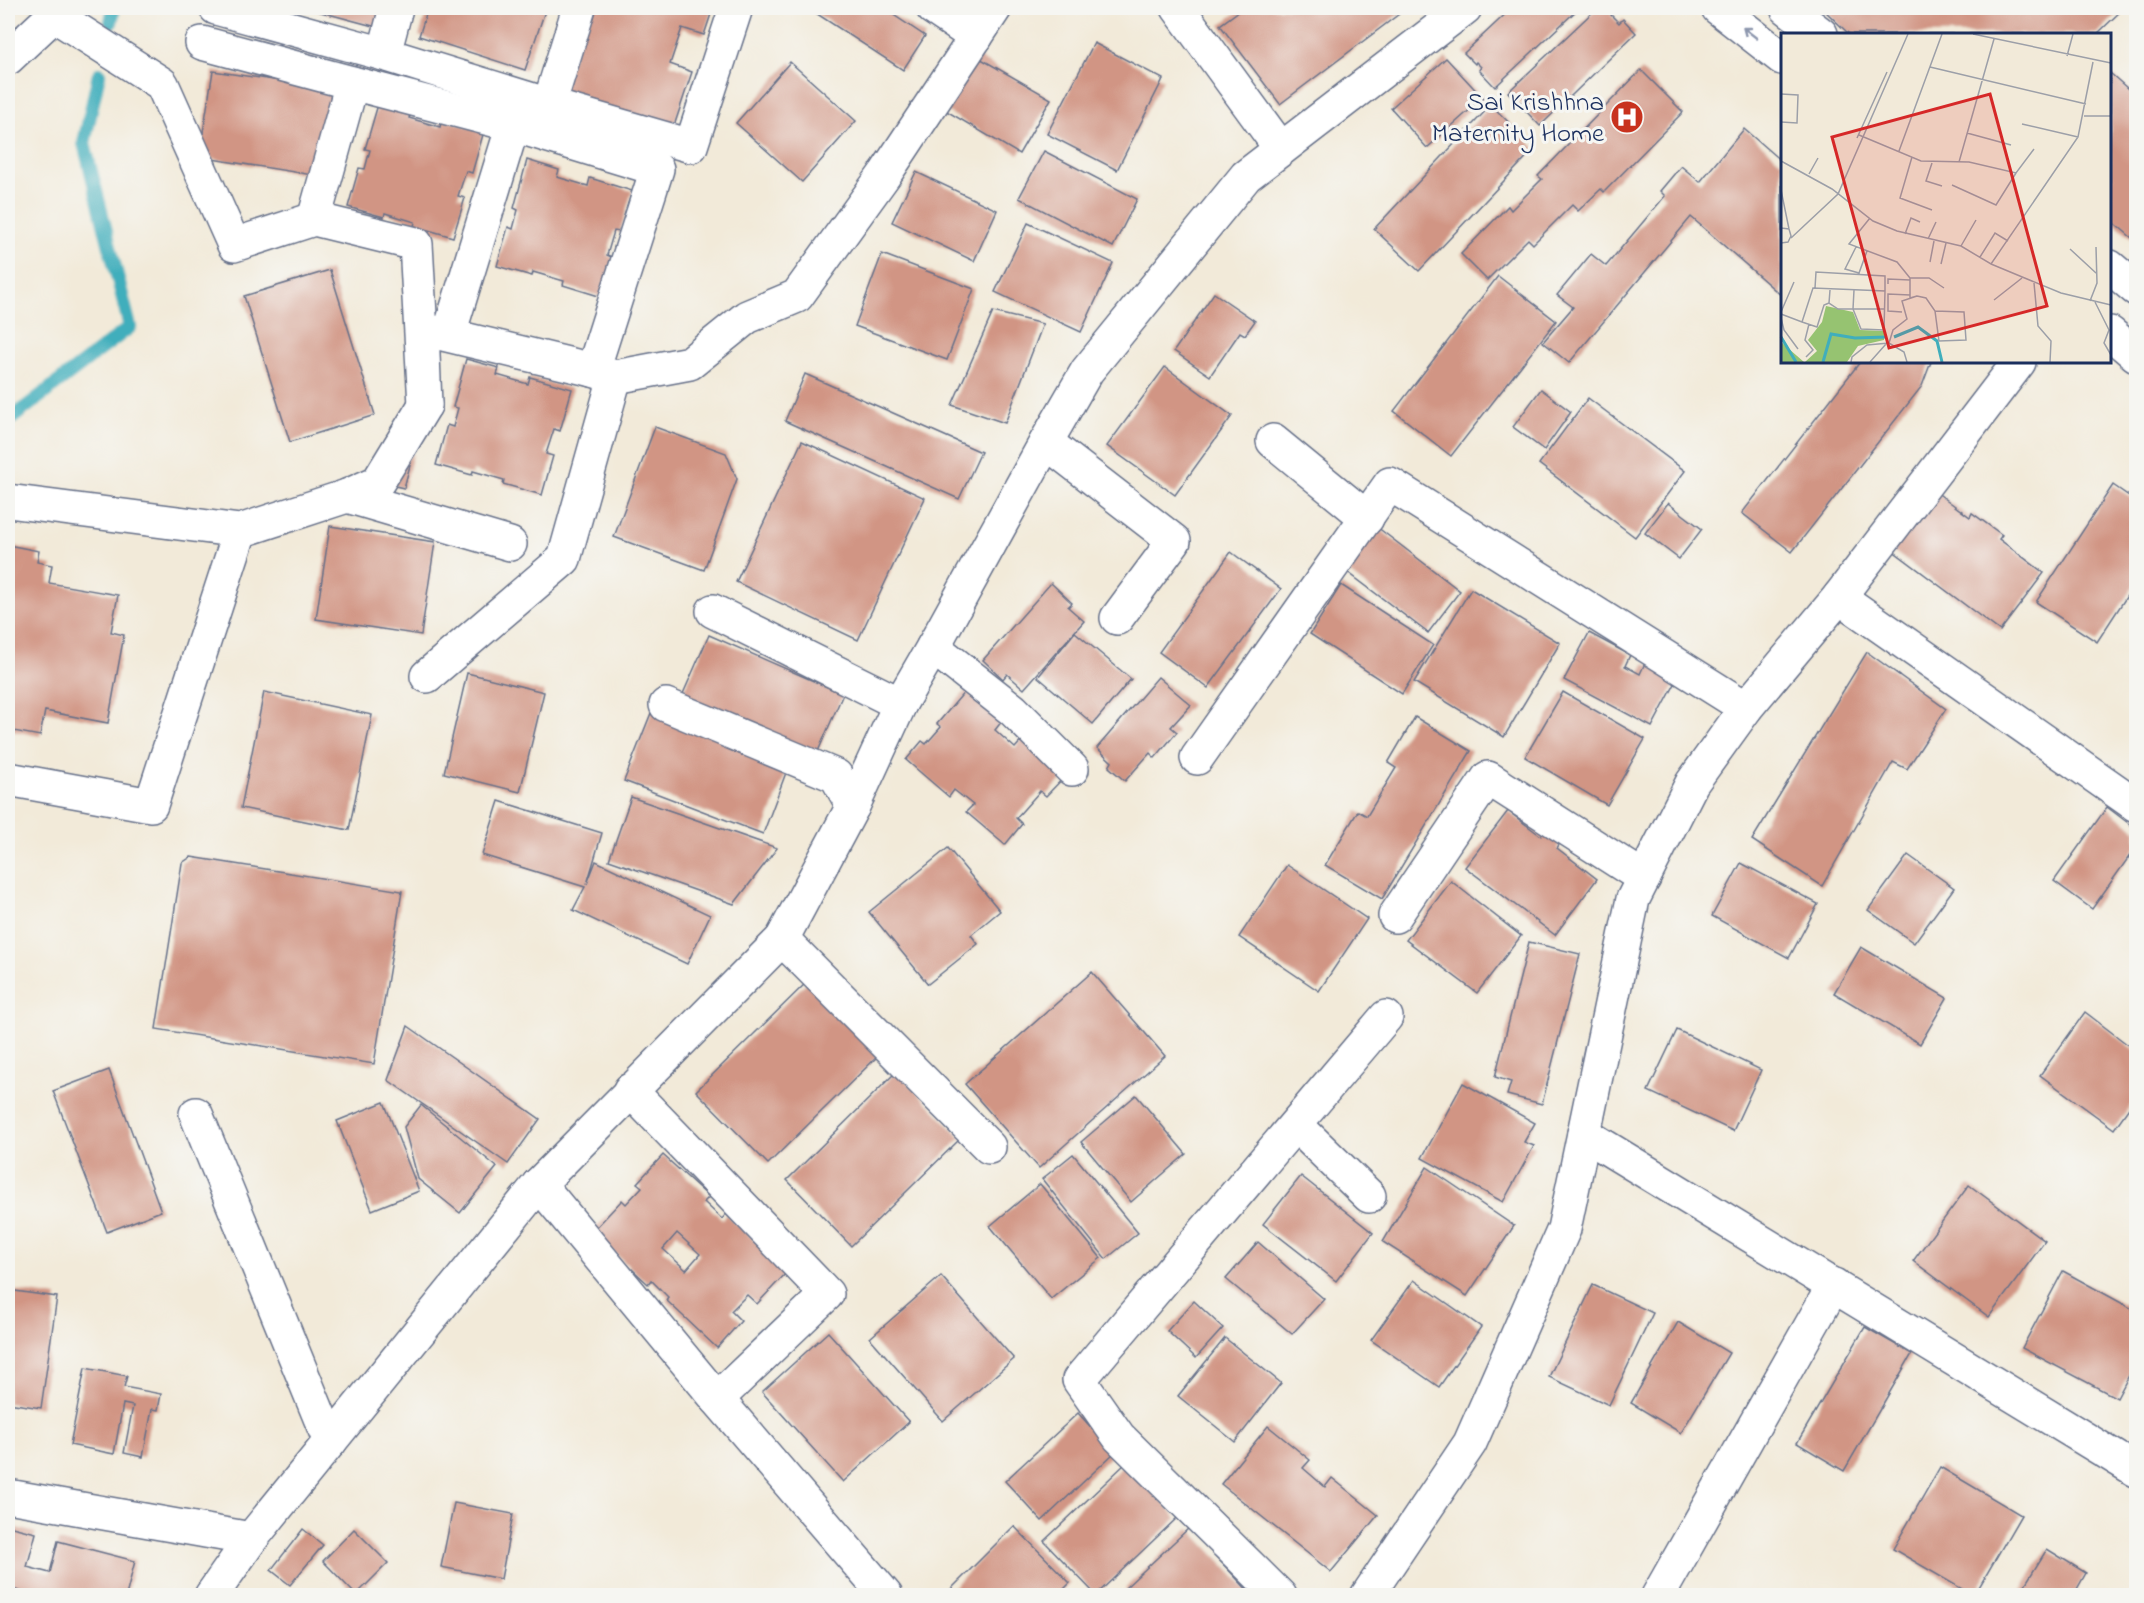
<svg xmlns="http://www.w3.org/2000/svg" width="2144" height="1603" viewBox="0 0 2144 1603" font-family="'Indie Flower',sans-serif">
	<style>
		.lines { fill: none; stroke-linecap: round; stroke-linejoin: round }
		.stream { stroke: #40aebc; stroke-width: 14 }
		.building { fill: #d19584; fill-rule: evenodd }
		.street-casing { stroke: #667089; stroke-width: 36 }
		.secondary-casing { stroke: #667089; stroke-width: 36 }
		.street { stroke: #fff; stroke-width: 33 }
		.secondary { stroke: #fff; stroke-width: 33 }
		.oneway { stroke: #8d97ae }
		.labels { text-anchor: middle; stroke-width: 6; stroke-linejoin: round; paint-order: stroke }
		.poi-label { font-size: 27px; fill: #1b2f5e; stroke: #f6f6f2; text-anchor: end }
		.inset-river { fill: none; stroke: #40aebc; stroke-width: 3 }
		.inset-road { fill: none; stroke: #9c9fa8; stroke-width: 1.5 }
		.view { fill: #d62828; fill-opacity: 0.15; stroke: #d62828; stroke-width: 3 }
		.inset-edge { fill: none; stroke: #1b2f5e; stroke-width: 3 }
	</style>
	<rect width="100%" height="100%" fill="#f6f6f2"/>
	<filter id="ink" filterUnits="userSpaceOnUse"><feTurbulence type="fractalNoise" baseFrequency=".0167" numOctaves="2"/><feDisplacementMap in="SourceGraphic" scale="12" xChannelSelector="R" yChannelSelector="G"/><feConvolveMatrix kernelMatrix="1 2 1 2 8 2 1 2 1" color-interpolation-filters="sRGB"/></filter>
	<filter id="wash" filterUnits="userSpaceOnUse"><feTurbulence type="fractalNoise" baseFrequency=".008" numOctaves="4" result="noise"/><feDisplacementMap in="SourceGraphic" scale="24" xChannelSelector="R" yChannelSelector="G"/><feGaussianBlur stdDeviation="1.35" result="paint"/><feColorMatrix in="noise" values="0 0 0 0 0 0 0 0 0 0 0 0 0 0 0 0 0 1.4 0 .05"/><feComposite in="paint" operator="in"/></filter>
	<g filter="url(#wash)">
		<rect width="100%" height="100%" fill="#f2ead9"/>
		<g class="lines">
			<!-- stream -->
			<g class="stream">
				<polyline points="111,22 114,8"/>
				<polyline points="8,421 130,327 84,143 99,74"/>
			</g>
		</g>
		<g id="blocks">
			<!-- building -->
			<g class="building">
				<polygon points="306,8 382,8 377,27"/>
				<polygon points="428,8 546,8 525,70 419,36"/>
				<polygon points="589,8 713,8 704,35 682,28 670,64 692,72 672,132 560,95"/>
				<polygon points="808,8 883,8 925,36 903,70"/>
				<polygon points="1243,8 1407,8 1280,104 1220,25"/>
				<polygon points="1512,8 1579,8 1495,87 1479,70 1481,67 1476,62 1475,64 1464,53"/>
				<polygon points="1597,8 1612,8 1615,11 1611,15 1619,23 1623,19 1636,33 1540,126 1523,108 1525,106 1520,102 1518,103 1508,92"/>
				<polygon points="1822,8 2124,8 2097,34 1849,34"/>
				<polygon points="1094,43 1163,79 1117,170 1047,134"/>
				<polygon points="969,52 1051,99 1019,154 938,106"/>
				<polygon points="1446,58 1483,98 1427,148 1391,108"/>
				<polygon points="790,62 856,121 802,182 736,123"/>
				<polygon points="1641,70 1683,112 1604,192 1601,189 1578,211 1572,205 1533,244 1528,239 1487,280 1461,254 1508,206 1511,210 1542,179 1538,176"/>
				<polygon points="213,71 333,89 319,176 199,157"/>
				<polygon points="2110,73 2136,96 2136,233 2132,238 2110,219"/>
				<polygon points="379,101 411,110 409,118 440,127 442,119 484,131 472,173 466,171 458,196 465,198 453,237 414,226 415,222 385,213 384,217 348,207 359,168 365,169 370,150 365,149"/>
				<polygon points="1491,105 1535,148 1419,271 1374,229"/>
				<polygon points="1744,129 1782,162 1782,296 1691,217 1569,363 1543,342 1573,307 1557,295 1591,254 1606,266 1665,196 1660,191 1681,166 1700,182"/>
				<polygon points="1044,151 1137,199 1113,247 1019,198"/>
				<polygon points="527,160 559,170 557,177 588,186 590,178 632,191 620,232 614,231 607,255 614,258 602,297 563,285 564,281 533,272 532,276 497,266 508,227 513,229 518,210 514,208"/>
				<polygon points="916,172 997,210 974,261 892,222"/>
				<polygon points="1028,223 1113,263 1081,332 995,292"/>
				<polygon points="882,254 974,289 947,360 855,326"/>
				<polygon points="330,270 375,415 290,442 244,296"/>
				<polygon points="1498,276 1556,321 1451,456 1394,411"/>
				<polygon points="1214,293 1255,321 1245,335 1240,332 1210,376 1174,351"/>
				<polygon points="993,312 1043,324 1005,423 952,405"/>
				<polygon points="466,359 499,368 497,375 528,384 530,377 572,389 560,431 554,429 546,454 553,456 542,495 503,484 504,480 473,471 472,475 436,465 447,425 453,427 458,408 453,407"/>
				<polygon points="1860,362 1931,362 1922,386 1792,552 1742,513"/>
				<polygon points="1165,367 1232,416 1175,495 1107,446"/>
				<polygon points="805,374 981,452 959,499 785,421"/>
				<polygon points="1541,389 1571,412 1544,450 1513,427"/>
				<polygon points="1588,398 1685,471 1635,537 1539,464"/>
				<polygon points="655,427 726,453 737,479 704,570 614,537"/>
				<polygon points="802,441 925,498 858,640 736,582"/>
				<polygon points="413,454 404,488 378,482"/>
				<polygon points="2113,485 2136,501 2136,582 2097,642 2036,602"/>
				<polygon points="1936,492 1970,517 1972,513 2002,535 1999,539 2044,573 2000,631 1892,550"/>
				<polygon points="1668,503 1702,529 1679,559 1645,533"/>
				<polygon points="330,526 435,542 421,635 316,619"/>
				<polygon points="1377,527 1460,591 1428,633 1345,570"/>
				<polygon points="8,545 39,551 37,562 52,565 49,583 118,595 111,632 124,635 108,723 45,711 40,736 8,730"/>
				<polygon points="1231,552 1281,589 1208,688 1159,652"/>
				<polygon points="1051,583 1072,603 1068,607 1084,621 1024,689 1007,674 1003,679 983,660"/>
				<polygon points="1341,585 1433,645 1402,694 1310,634"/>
				<polygon points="1471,589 1560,643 1504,737 1414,682"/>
				<polygon points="1075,632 1131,679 1093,724 1038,677"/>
				<polygon points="1589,633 1630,655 1625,666 1640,674 1645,663 1677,680 1652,727 1564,680"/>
				<polygon points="709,635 843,694 816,756 682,696"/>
				<polygon points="1867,652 1946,709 1907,769 1893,762 1822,886 1752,840"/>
				<polygon points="467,673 544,692 520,792 444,773"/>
				<polygon points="1158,677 1191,705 1171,727 1177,732 1155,758 1150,753 1125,781 1109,767 1112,762 1097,748"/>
				<polygon points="966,690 1002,721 995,730 1015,748 1023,739 1072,769 1046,796 1040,791 1016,818 1022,824 1005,845 966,812 973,805 954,790 949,797 906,760 922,741 926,744 941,727 937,724"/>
				<polygon points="264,692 372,715 349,830 241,808"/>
				<polygon points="1563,692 1645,739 1607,805 1525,757"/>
				<polygon points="653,708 790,762 763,834 624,781"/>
				<polygon points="1415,717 1471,751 1382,899 1325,865 1358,811 1367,816 1396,768 1388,763"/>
				<polygon points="631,797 777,848 734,904 609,860"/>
				<polygon points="499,801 602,833 587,884 596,861 710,915 687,964 573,910 585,887 482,855"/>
				<polygon points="2107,807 2136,829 2136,847 2092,909 2054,881"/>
				<polygon points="1508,811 1541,836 1544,831 1560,843 1557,848 1597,879 1555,935 1465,867"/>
				<polygon points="948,848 1000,911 971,935 978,944 928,984 869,912"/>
				<polygon points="1908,855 1954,888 1914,943 1868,910"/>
				<polygon points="191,857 402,891 374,1064 156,1029 182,863"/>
				<polygon points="1741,863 1818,904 1789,958 1712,916"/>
				<polygon points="1287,865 1367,919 1319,991 1239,937"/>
				<polygon points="1451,881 1521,936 1477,993 1406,940"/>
				<polygon points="1529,942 1580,954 1542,1104 1507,1095 1511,1082 1495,1077"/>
				<polygon points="1861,947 1947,998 1920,1044 1834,993"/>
				<polygon points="1092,972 1165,1056 1039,1168 965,1084"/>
				<polygon points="812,977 883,1051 768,1164 696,1091"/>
				<polygon points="2085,1012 2136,1051 2136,1098 2114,1129 2040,1075"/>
				<polygon points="408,1026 540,1119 508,1164 388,1080"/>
				<polygon points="1677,1030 1761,1070 1733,1131 1648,1091"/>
				<polygon points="109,1070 161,1211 107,1232 53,1091"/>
				<polygon points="897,1071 961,1138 851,1246 787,1180"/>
				<polygon points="1463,1083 1535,1123 1524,1142 1534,1146 1503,1202 1422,1158"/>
				<polygon points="1136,1095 1186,1154 1131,1202 1081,1142"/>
				<polygon points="384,1102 419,1191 372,1210 337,1121"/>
				<polygon points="421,1105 497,1167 460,1213 418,1179 404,1127"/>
				<polygon points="1073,1154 1138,1233 1106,1259 1042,1179"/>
				<path d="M663,1155L709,1197L704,1202L722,1219L726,1214L788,1271L757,1304L747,1295L731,1311L741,1321L717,1348L666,1300L668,1297L651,1280L648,1284L592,1232L622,1200L626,1204L642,1187L637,1183ZM677,1233L700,1254L686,1270L663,1249Z"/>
				<polygon points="1427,1167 1514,1226 1467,1296 1383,1242"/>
				<polygon points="1301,1176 1373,1233 1336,1281 1263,1224"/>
				<polygon points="1040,1184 1101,1258 1051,1299 990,1226"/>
				<polygon points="1969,1185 2045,1241 1989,1317 1913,1261"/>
				<polygon points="1258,1242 1324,1299 1292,1334 1226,1279"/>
				<polygon points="2063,1271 2136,1311 2136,1362 2117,1398 2022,1348"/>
				<polygon points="941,1276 1014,1359 943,1421 870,1338"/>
				<polygon points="1414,1280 1481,1327 1439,1387 1371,1340"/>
				<polygon points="1593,1285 1653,1313 1609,1405 1549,1377"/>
				<polygon points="8,1290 57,1297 41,1408 8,1403"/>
				<polygon points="1194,1301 1223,1328 1196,1358 1167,1331"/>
				<polygon points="1678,1322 1729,1353 1681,1433 1631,1403"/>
				<polygon points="1865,1327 1912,1354 1844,1471 1797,1443"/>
				<polygon points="828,1332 909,1422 843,1482 762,1392"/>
				<polygon points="1225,1338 1281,1383 1235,1442 1178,1396"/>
				<polygon points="85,1368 127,1376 124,1387 161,1394 158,1410 152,1409 143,1457 124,1453 133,1406 123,1404 114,1454 70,1445"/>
				<polygon points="1078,1413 1114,1453 1042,1521 1005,1481"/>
				<polygon points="1268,1426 1310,1460 1303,1468 1325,1487 1332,1478 1378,1515 1331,1572 1221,1484"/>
				<polygon points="1126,1463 1177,1518 1096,1595 1044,1541"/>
				<polygon points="1940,1467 2021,1515 1974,1596 1893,1549"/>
				<polygon points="454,1503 513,1514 501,1579 441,1567"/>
				<polygon points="8,1526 36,1533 27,1567 50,1573 58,1541 135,1561 126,1596 38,1596 8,1588"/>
				<polygon points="1014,1526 1070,1583 1057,1596 944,1596"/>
				<polygon points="1189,1528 1253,1596 1132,1596 1125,1588"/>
				<polygon points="303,1529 323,1545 290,1585 271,1570"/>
				<polygon points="354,1529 388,1563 356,1595 323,1561"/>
				<polygon points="2047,1549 2086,1573 2073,1596 2018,1596"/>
			</g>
		</g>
	</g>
	<g filter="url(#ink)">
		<use href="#blocks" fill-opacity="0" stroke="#667089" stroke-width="1.5"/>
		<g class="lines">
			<!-- street casing -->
			<g class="street-casing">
				<g id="street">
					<polyline points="216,8 384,54 549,105 579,8"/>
					<polyline points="933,8 976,37"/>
					<polyline points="1178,8 1281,149"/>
					<polyline points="54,15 162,84 234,245 314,219 416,244 425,405 422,329 593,370 615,377 690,363 747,317 797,296 885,174 995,8"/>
					<polyline points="202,43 352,83"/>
					<polyline points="384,54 396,8"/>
					<polyline points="8,58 54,15 55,8"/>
					<polyline points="549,105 691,146 736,8"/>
					<polyline points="513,125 657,169 593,370"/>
					<polyline points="314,219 352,83 513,125 449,334"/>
					<polyline points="1273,441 1367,518"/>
					<polyline points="1046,442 1174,541 1117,618"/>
					<polyline points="347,496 510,544"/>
					<polyline points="8,501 240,531 347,496 378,482 425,405"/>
					<polyline points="1839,597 2136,805"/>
					<polyline points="713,611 900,704"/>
					<polyline points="933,647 1013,710 1072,769"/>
					<polyline points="427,676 564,559 615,377"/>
					<polyline points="666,705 836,776 853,806"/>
					<polyline points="1197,758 1390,484 1746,708"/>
					<polyline points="8,779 151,805 240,531"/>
					<polyline points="1395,916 1488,778 1644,878"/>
					<polyline points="782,939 989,1147"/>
					<polyline points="630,1090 827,1294 717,1399"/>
					<polyline points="196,1114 330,1442"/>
					<polyline points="1296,1125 1369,1196"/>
					<polyline points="1584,1134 2136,1470"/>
					<polyline points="8,1496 251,1539"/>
					<polyline points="211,1596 251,1539 539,1184"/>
					<polyline points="886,1596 717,1399 539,1184 782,939 853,806 900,704 933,647 1046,442 1087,371 1246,176 1465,8"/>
					<polyline points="1280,1596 1119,1437 1079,1380 1386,1017"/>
					<polyline points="1367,1596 1470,1443 1564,1229 1633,899 1692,783 1746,708 1839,597 2019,362"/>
					<polyline points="1658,1596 1834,1285"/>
				</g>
			</g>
			<!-- secondary casing -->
			<g class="secondary-casing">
				<g id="secondary">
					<polyline points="1718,8 1782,58"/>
					<polyline points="1787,8 1821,34"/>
					<polyline points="2110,267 2136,289"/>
					<polyline points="2110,333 2136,355"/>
				</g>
			</g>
			<!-- street -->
			<use href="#street" class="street"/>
			<!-- secondary -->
			<use href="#secondary" class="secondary"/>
		</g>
		<!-- one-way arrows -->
		<defs><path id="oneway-shaft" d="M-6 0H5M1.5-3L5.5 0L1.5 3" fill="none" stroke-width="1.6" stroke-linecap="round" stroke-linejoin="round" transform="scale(1.5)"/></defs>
		<use class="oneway" href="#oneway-shaft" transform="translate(1750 33) rotate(-142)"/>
	</g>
	<!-- icons -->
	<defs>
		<g id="hospital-disc" transform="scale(1.725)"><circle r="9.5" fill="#c8321e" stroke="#f6f6f2"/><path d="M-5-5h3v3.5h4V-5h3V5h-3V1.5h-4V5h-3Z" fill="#fff"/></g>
	</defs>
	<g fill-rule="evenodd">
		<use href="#hospital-disc" x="1627" y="117"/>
	</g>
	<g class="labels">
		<!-- poi labels -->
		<g class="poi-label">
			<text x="1604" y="110">Sai Krishhna<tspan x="1604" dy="31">Maternity Home</tspan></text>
		</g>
	</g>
	<!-- overview -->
	<g transform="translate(1781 33)">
		<rect width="330" height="330" fill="#f2ead9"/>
		<path d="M45,273L72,279L79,297L103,298V307L77,313L66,329H24L36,318L27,307L41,289ZM0,309L23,329H0Z" fill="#96c371"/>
		<path class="inset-river" d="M0,304L15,329M113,304L137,294L156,308L161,329M42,329L50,301L74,305L106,304"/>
		<path class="inset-road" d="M192,1L330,30M286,23L292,1M149,34L305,71M0,61L17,62L16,90L0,89M303,83H330M241,91L297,104M186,100L230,112M78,102L140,128L188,129L235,140L253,116M76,105L106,39M118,118L161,1M131,124L119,165L151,177M0,128L51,156L92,188L116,198L180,213L210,231L297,104L312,29M178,129L213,6M151,130L145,148L161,153M28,141L37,125M171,152L215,172L235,140M0,157L8,196M89,185L68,211L116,229L129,245V265L136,263L121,268L126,286L112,297L108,310M0,195L8,196L10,203L7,209L0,210M124,201L130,185L139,189M10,205L57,161L127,1M147,206L155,189M180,213L195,187M75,214L64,236L78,240L86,218M289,216L315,240M199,224L214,200L227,208M149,229L153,208M160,231L165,210M210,231L280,260L330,272M129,245H148L163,255M253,250L257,293L270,308L269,329M107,251V246L129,247M34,255L35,239L104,243V258M73,257L72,276H103M136,263L145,265L154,278L158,308L185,307L183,279L154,278M213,267L241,245M309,268L316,250L315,214M314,269L328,297L323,310L330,322M0,279L13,249M121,279L107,278V261L129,262M0,281L21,289L32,255L104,258L103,297L80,296L72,276H57L48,270L49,257M0,285L3,297L17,316M21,289L36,294L43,272L48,270M25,324L32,317L24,307L28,291M70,329L71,324L86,312L108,310L123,319L126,329M89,329L105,311"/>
		<path class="view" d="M209,61L266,273L108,315L51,104Z"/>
		<rect width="330" height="330" class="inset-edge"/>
	</g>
	<!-- margin -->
	<rect width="2144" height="1603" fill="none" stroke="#f6f6f2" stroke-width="30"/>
</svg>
